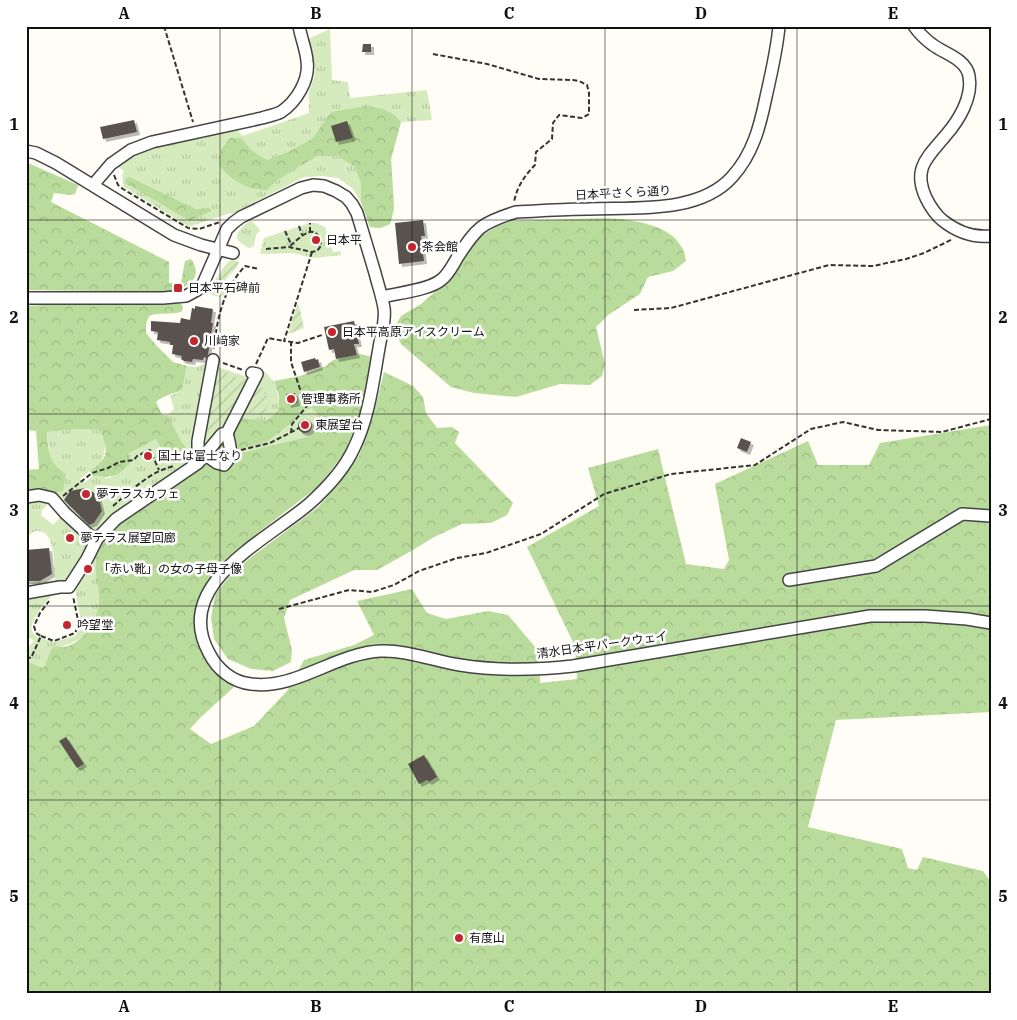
<svg xmlns="http://www.w3.org/2000/svg" width="1017" height="1020" viewBox="0 0 1017 1020" font-family="'IBM Plex Serif','Noto Sans JP',serif">
	<style>
		.grass { fill: url(#grass-tufts); fill-rule: evenodd }
		.forest { fill: url(#forest-crowns) }
		.garden { fill: url(#garden-furrows) }
		.building { fill: #5a524d; filter: url(#shadow) }
		.lines { fill: none; stroke-linecap: round; stroke-linejoin: round }
		.minor-casing { stroke: #444; stroke-width: 14 }
		.path { stroke: #333; stroke-width: 2; stroke-dasharray: 5 2.5; stroke-linecap: butt }
		.minor { stroke: #fff; stroke-width: 11 }
		.grid { fill: none; stroke: #111; stroke-width: 1; stroke-opacity: 0.55 }
		.poi-dot { fill: #c4262e; stroke: #fff; stroke-width: 2 }
		.labels { text-anchor: middle; stroke-width: 5; stroke-linejoin: round; paint-order: stroke }
		.street-label { font-size: 12px; fill: #111; stroke: #fff }
		.poi-label { font-size: 12px; fill: #111; stroke: #fff; text-anchor: start }
		.neatline { fill: none; stroke: #111; stroke-width: 2 }
		.grid-label { font-size: 16px; text-anchor: middle; font-weight: bold; fill: #111 }
	</style>
	<defs>
		<pattern id="grass-tufts" width="24" height="20" patternUnits="userSpaceOnUse" patternTransform="scale(1.25)"><rect width="24" height="20" fill="#d5ebbd"/><path d="M3 7l-1-3M5 7V3M7 7l1-3M15 17l-1-3M17 17v-4M19 17l1-3" fill="none" stroke="#b6c8a1"/></pattern>
		<pattern id="forest-crowns" width="20" height="18" patternUnits="userSpaceOnUse" patternTransform="scale(1.25)"><rect width="20" height="18" fill="#b9dc9c"/><path d="M2 6a3 3 0 1 1 6 0M12 15a3 3 0 1 1 6 0" fill="none" stroke="#9ebc85"/></pattern>
		<pattern id="garden-furrows" width="10" height="10" patternUnits="userSpaceOnUse" patternTransform="scale(1.25)"><rect width="10" height="10" fill="#d5ebbd"/><path d="M-1 1l2-2M0 10L10 0M9 11l2-2" fill="none" stroke="#b6c8a1"/></pattern>
		<filter id="shadow"><feDropShadow dx="3" dy="3" stdDeviation="0" flood-color="#0004"/></filter>
	</defs>
	<rect width="100%" height="100%" fill="#fffdf5"/>
	<!-- grass -->
	<g class="grass">
		<polygon points="330,29 332,80 348,82 350,98 427,90 432,120 401,122 391,159 394,209 390,224 380,228 370,227 361,202 352,188 338,178 322,176 304,177 232,214 230,213 189,227 124,187 122,175 124,171 117,166 133,155 156,147 237,129 242,136 309,113 309,91 314,78 315,68 308,39"/>
		<path d="M251,220L260,230L256,235L254,246L249,248C230,239 236,231 251,220Z"/>
		<polygon points="310,223 316,223 325,227 333,252 341,251 341,255 314,258 293,253 264,254 260,253 264,238"/>
		<path d="M206,363L256,380L261,369C276,379 279,393 279,410L266,421L290,424L305,407C322,405 320,428 310,436L237,454L234,464L226,471L213,464L96,563C98,579 103,599 97,614C91,632 75,647 56,646L48,656L47,663L43,668L26,661V649L34,641L30,638L26,642V596L53,594C47,601 24,626 34,634C39,638 47,640 53,642L75,636L82,625L76,596V586L100,545L90,538L70,579L59,584L26,590V583L55,580C54,567 56,531 38,531C34,531 31,533 28,536L26,535V492L57,468L50,458L47,432L78,429L100,430L106,444L100,471H90L80,479L85,482L93,476L110,478L128,454L156,439L189,450L181,441L168,415L174,409L170,396L182,390L187,366L196,367ZM249,381L262,392L223,429L221,427L215,436L211,434L207,439ZM49,503L62,516L53,525L41,515L42,510Z"/>
	</g>
	<!-- forest -->
	<g class="forest">
		<path d="M366,106C381,108 392,110 401,122L391,159L394,209L390,224L380,228L370,227L361,202V183L355,167L338,156H317L276,181L267,190C247,190 232,181 219,165L221,150L230,138H241L251,150L267,160L288,152L312,139L331,112Z"/>
		<path d="M26,162L78,185L75,194L70,195L54,193L51,202L169,262V283H181L185,261L191,259C205,279 186,288 169,292L26,290Z"/>
		<polygon points="129,177 196,209 209,208 211,211 190,221 127,184 125,179"/>
		<path d="M607,218C630,220 668,223 681,246C684,250 685,256 686,261L673,271L648,277L640,294L608,315L596,327L605,364L602,376L590,385L560,384L516,397L474,393L451,387L401,344L394,328L401,316L421,304L436,291L446,285L479,238L496,226L512,221Z"/>
		<path d="M162,302L182,304L183,309L181,312C171,315 159,312 149,316L146,324V333L156,345L173,362L187,366L182,390C175,393 160,397 156,402L162,415H168L181,441L189,451L181,459L168,461L156,439L128,454L131,462C118,477 112,478 93,476L90,471C109,459 109,450 100,430L78,429L47,432C48,452 49,463 66,474L63,491L54,493L26,492V470L39,469L36,431L26,430V306L86,303Z"/>
		<path d="M360,354L372,357L361,414L344,453L320,485L246,542L213,571L196,603L197,623L204,655L214,671L234,687L200,718L190,729L211,744L254,726L287,691L304,660L354,645L374,635L357,601L412,589L427,613L446,619L488,611L508,615L541,654L540,683L577,679L575,646L527,547L599,506L588,468L658,449L686,564L724,569L729,560L715,484L808,441L818,465H869L880,443L991,425V712L836,720L808,827L902,849L908,868L917,870L923,857L983,871L991,882V994H26V661L43,668C48,662 47,654 53,648C57,645 60,647 64,647C79,645 91,628 96,615C104,598 94,579 96,562C98,545 108,540 113,527C116,521 114,516 118,509L196,461L213,464L226,471L234,464L237,454L310,436C320,428 322,406 305,407L290,424L268,441L237,450L234,447L233,436L240,418L266,421L279,410V396L274,381L300,376L326,366L333,360Z"/>
		<polygon points="384,372 413,386 423,397 426,413 437,428 452,427 459,432 455,443 513,503 507,515 491,523 462,524 434,537 413,550 377,570 354,570 290,600 284,618 292,650 291,662 273,671 251,669 228,659 214,639 211,618 215,595 228,578 250,558 317,508 338,485 359,456 372,420"/>
		<polygon points="223,439 228,452 223,460 215,457 215,455"/>
	</g>
	<!-- garden -->
	<g class="garden">
		<path d="M232,260L239,262C237,271 229,273 226,280L228,286L223,296L221,297L200,292C207,287 214,282 219,275C223,269 224,264 232,260Z"/>
		<polygon points="297,305 299,305 304,328 288,334"/>
		<polygon points="224,372 264,388 262,392 272,400 263,415 233,412 223,429 220,428 215,436 211,434 204,442 201,440 215,373"/>
	</g>
	<!-- building -->
	<g class="building">
		<polygon points="363,44 371,44 371,52 362,52"/>
		<polygon points="134,120 137,132 103,139 100,127"/>
		<polygon points="347,121 353,138 336,142 331,126"/>
		<polygon points="423,220 425,236 421,236 424,261 399,264 395,223"/>
		<polygon points="195,306 213,309 211,323 213,323 208,355 206,358 204,357 203,360 193,359 192,362 184,361 181,359 182,356 172,354 173,345 170,345 170,342 157,340 158,332 151,331 151,321 180,323 181,318 190,320 192,308 195,309"/>
		<polygon points="354,321 359,344 354,344 357,355 336,359 334,349 329,350 324,327"/>
		<polygon points="315,358 316,360 318,359 320,367 304,372 301,362"/>
		<polygon points="295,393 297,403 288,405 286,394"/>
		<circle cx="305" cy="426" r="7"/>
		<polygon points="741,438 751,442 747,452 737,448"/>
		<polygon points="85,488 98,495 102,511 94,523 89,525 64,500 70,491"/>
		<polygon points="49,548 52,574 40,581 26,581 26,550"/>
		<polygon points="66,737 84,764 77,768 59,741"/>
		<polygon points="424,755 437,777 429,782 427,780 419,784 408,764"/>
	</g>
	<g class="lines">
		<!-- minor casing -->
		<g class="minor-casing">
			<g id="minor">
				<path d="M914,26C919,33 926,40 933,45C945,54 966,59 969,76C973,97 959,120 946,135C928,157 912,168 926,198C930,206 935,214 942,220C957,232 972,238 991,236"/>
				<polyline points="26,151 36,153 56,163 174,235 201,245 233,253"/>
				<path d="M93,185L111,164L131,150L152,142L262,118C268,116 275,115 281,112C296,102 310,80 307,61C306,49 301,38 299,26"/>
				<path d="M382,297C398,293 429,290 441,280C448,275 453,265 457,258C477,227 481,223 516,212C540,211 564,209 588,209C633,207 699,214 732,177C753,154 760,126 766,97C771,74 777,50 779,26"/>
				<path d="M26,298H163L186,296L197,290L203,284L227,229L233,223L241,217L301,188L313,185L324,186L336,191L346,197L352,204L357,213C363,233 369,253 375,273C378,285 382,296 384,308C386,321 381,335 379,348C373,382 369,417 354,448C344,470 327,488 309,504C267,540 171,584 209,653C217,669 232,682 251,684C296,690 335,653 381,651C407,650 434,661 460,665C497,671 536,670 573,666L870,616H925L967,619L991,623"/>
				<path d="M201,452L217,463L224,465C234,455 230,446 227,433"/>
				<polyline points="195,459 198,450 198,441 213,360"/>
				<polyline points="26,497 39,495 52,498 65,513 88,534 97,539"/>
				<polyline points="789,580 876,566 962,514 991,516"/>
				<polyline points="26,593 60,587 69,587 87,559 97,539 116,519 198,463 222,434 227,433 257,374 252,373"/>
			</g>
		</g>
		<!-- path -->
		<g class="path">
			<polyline points="164,26 193,122"/>
			<path d="M433,54L487,64L539,79L573,80L579,81L587,85L589,93V114L582,118L559,115L553,123L552,139L536,152L535,165C525,175 516,188 514,203"/>
			<polyline points="114,175 118,185 123,189 188,228 199,229 220,222"/>
			<polyline points="299,226 302,235"/>
			<polyline points="285,231 291,244"/>
			<polyline points="310,232 310,223"/>
			<path d="M266,249L289,247L312,252L317,251L321,246C318,219 300,237 289,247"/>
			<polyline points="312,252 284,341 298,343 322,335"/>
			<polyline points="634,310 671,308 829,265 873,266 906,259 924,253 953,239"/>
			<path d="M214,349C217,318 223,290 245,266L259,269"/>
			<polyline points="223,363 243,370"/>
			<polyline points="256,364 268,338 284,341"/>
			<polyline points="291,433 292,424 307,406 300,396 302,395 291,362 291,343"/>
			<polyline points="241,450 270,443 305,425"/>
			<polyline points="63,496 92,473 108,468 119,462 134,460 137,456 150,450 159,470"/>
			<path d="M113,506C132,490 149,472 174,466"/>
			<polyline points="279,609 349,590 372,592 394,585 419,571 457,558 486,553 541,534 604,494 671,474 755,465 811,429 843,422 878,430 942,432 991,419"/>
			<polyline points="41,636 54,641 75,633 79,625 73,596"/>
			<polyline points="26,657 31,658 41,636 36,633 34,626 40,613 49,601"/>
		</g>
		<!-- minor -->
		<use href="#minor" class="minor"/>
	</g>
	<!-- grid -->
	<path class="grid" d="M220,26V994M412,26V994M605,26V994M797,26V994M26,220H991M26,414H991M26,606H991M26,800H991"/>
	<!-- markers -->
	<g class="poi-dot">
		<circle cx="316" cy="240" r="5"/>
		<circle cx="412" cy="247" r="5"/>
		<rect x="173" y="283" width="10" height="10" rx="2.5"/>
		<circle cx="332" cy="332" r="5"/>
		<circle cx="194" cy="341" r="5"/>
		<circle cx="291" cy="399" r="5"/>
		<circle cx="305" cy="425" r="5"/>
		<circle cx="148" cy="456" r="5"/>
		<circle cx="86" cy="494" r="5"/>
		<circle cx="70" cy="538" r="5"/>
		<circle cx="88" cy="569" r="5"/>
		<circle cx="67" cy="625" r="5"/>
		<circle cx="459" cy="938" r="5"/>
	</g>
	<g class="labels">
		<!-- street labels -->
		<g class="street-label">
			<text transform="translate(623 193) rotate(-3)" y="4">日本平さくら通り</text>
			<text transform="translate(602 645) rotate(-8)" y="4">清水日本平パークウェイ</text>
		</g>
		<!-- poi labels -->
		<g class="poi-label">
			<text x="326" y="244">日本平</text>
			<text x="422" y="251">茶会館</text>
			<text x="188" y="292">日本平石碑前</text>
			<text x="342" y="336">日本平高原アイスクリーム</text>
			<text x="204" y="345">川﨑家</text>
			<text x="301" y="403">管理事務所</text>
			<text x="315" y="429">東展望台</text>
			<text x="158" y="460">国土は富士なり</text>
			<text x="96" y="498">夢テラスカフェ</text>
			<text x="80" y="542">夢テラス展望回廊</text>
			<text x="98" y="573">「赤い靴」の女の子母子像</text>
			<text x="77" y="629">吟望堂</text>
			<text x="469" y="942">有度山</text>
		</g>
	</g>
	<!-- border -->
	<rect width="1017" height="1020" fill="none" stroke="#ffffff" stroke-width="55"/>
	<rect x="28" y="28" width="962" height="964" class="neatline"/>
	<g class="grid-label">
		<text x="124" y="19">A</text>
		<text x="316" y="19">B</text>
		<text x="509" y="19">C</text>
		<text x="701" y="19">D</text>
		<text x="893" y="19">E</text>
		<text x="14" y="130">1</text>
		<text x="1003" y="130">1</text>
		<text x="14" y="323">2</text>
		<text x="1003" y="323">2</text>
		<text x="14" y="516">3</text>
		<text x="1003" y="516">3</text>
		<text x="14" y="709">4</text>
		<text x="1003" y="709">4</text>
		<text x="14" y="902">5</text>
		<text x="1003" y="902">5</text>
		<text x="124" y="1012">A</text>
		<text x="316" y="1012">B</text>
		<text x="509" y="1012">C</text>
		<text x="701" y="1012">D</text>
		<text x="893" y="1012">E</text>
	</g>
</svg>
